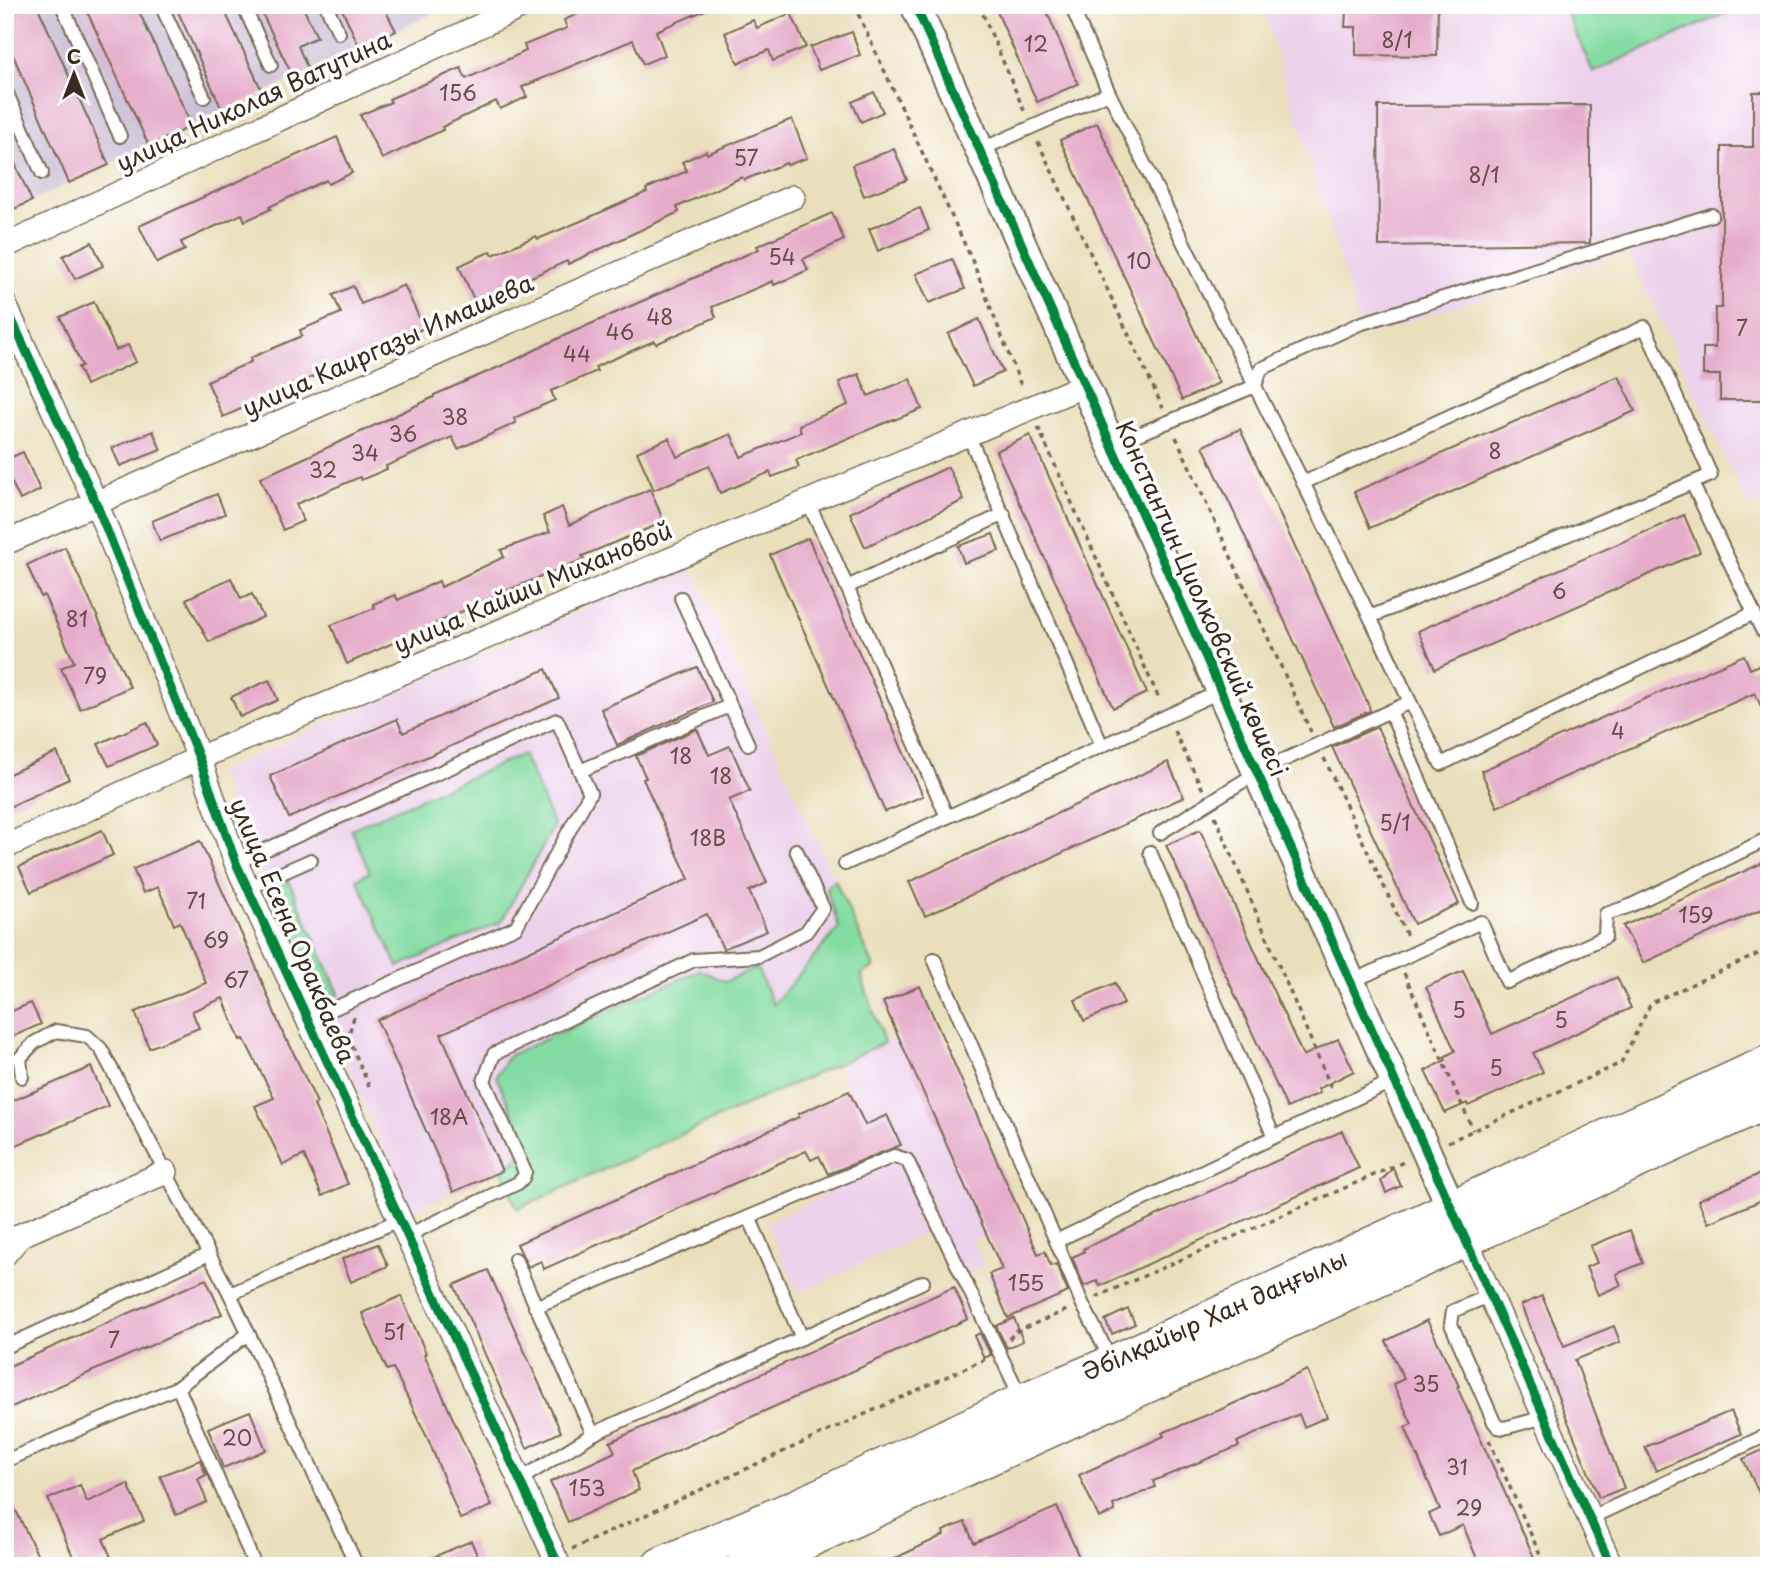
<svg xmlns="http://www.w3.org/2000/svg" width="1774" height="1571" viewBox="0 0 1774 1571" font-family="'Playpen Sans',sans-serif">
	<style>
		.built { fill: #ecd1ea }
		.industrial { fill: #cbbfd5 }
		.green { fill: #82dba0; stroke: #5e825f; stroke-width: 2 }
		.building { fill: #e6adcb }
		.lines { fill: none; stroke-linecap: round; stroke-linejoin: round }
		.service-casing { stroke: #786955; stroke-width: 16 }
		.minor-casing { stroke: #786955; stroke-width: 26 }
		.tertiary-casing { stroke: #786955; stroke-width: 32 }
		.primary-casing { stroke: #786955; stroke-width: 40 }
		.path { stroke: #786955; stroke-width: 3.5; stroke-dasharray: 5 5; stroke-linecap: butt }
		.service { stroke: #fff; stroke-width: 12 }
		.minor { stroke: #fff; stroke-width: 23 }
		.tertiary { stroke: #fff; stroke-width: 28 }
		.primary { stroke: #fff; stroke-width: 37 }
		.cycleway-casing { stroke: #fff; stroke-width: 13 }
		.cycleway { stroke: #00873e; stroke-width: 9 }
		.labels { text-anchor: middle; stroke-width: 7; stroke-linejoin: round; paint-order: stroke }
		.number-label { font-size: 21px; fill: #664b49 }
		.street-label { font-size: 24px; fill: #3b2a1e; stroke: #fff }
	</style>
	<rect width="100%" height="100%" fill="#fff"/>
	<filter id="ink" filterUnits="userSpaceOnUse"><feTurbulence type="fractalNoise" baseFrequency=".0143" numOctaves="2"/><feDisplacementMap in="SourceGraphic" scale="14" xChannelSelector="R" yChannelSelector="G"/><feConvolveMatrix kernelMatrix="1 2 1 2 8 2 1 2 1" color-interpolation-filters="sRGB"/></filter>
	<filter id="wash" filterUnits="userSpaceOnUse"><feTurbulence type="fractalNoise" baseFrequency=".00686" numOctaves="4" result="noise"/><feDisplacementMap in="SourceGraphic" scale="28" xChannelSelector="R" yChannelSelector="G"/><feGaussianBlur stdDeviation="1.57" result="paint"/><feColorMatrix in="noise" values="0 0 0 0 0 0 0 0 0 0 0 0 0 0 0 0 0 1.4 0 .05"/><feComposite in="paint" operator="in"/></filter>
	<g filter="url(#wash)">
		<rect width="100%" height="100%" fill="#eadfbc"/>
		<!-- built -->
		<g class="built">
			<polygon points="1262,5 1769,5 1769,500 1749,509 1628,252 1363,336"/>
			<polygon points="689,562 874,967 861,975 884,1042 899,1036 987,1235 972,1241 985,1266 955,1280 928,1232 798,1294 767,1223 835,1190 829,1178 901,1145 887,1115 865,1125 837,1064 517,1209 501,1171 411,1211 217,772"/>
		</g>
		<!-- industrial -->
		<polygon class="industrial" points="5,5 451,5 5,213"/>
		<!-- green -->
		<g class="green">
			<polygon points="1563,5 1744,5 1593,72"/>
			<polygon points="523,754 554,826 501,922 398,967 357,879 370,872 351,829"/>
			<polygon points="288,879 339,994 319,1003 268,887"/>
			<polygon points="835,880 874,967 861,975 884,1043 517,1209 502,1171 529,1149 496,1076 508,1056 700,970 725,982 757,968 773,1005 839,928 826,888"/>
		</g>
		<g id="blocks">
			<!-- building -->
			<g class="building">
				<polygon points="5,5 37,5 109,165 69,183 5,37"/>
				<polygon points="84,5 136,5 192,126 149,146"/>
				<polygon points="175,5 222,5 263,93 223,112"/>
				<polygon points="258,5 302,5 317,37 298,46 309,72 294,79"/>
				<polygon points="340,5 383,5 396,31 360,48"/>
				<polygon points="598,5 717,5 656,31 665,55 643,64 633,40 522,87 527,97 500,109 496,101 442,127 443,130 382,159 360,115 391,102 389,99 461,68 466,79 526,51 524,45 567,28 564,20"/>
				<polygon points="994,5 1044,5 1078,84 1037,102"/>
				<polygon points="1356,5 1438,5 1437,56 1356,55 1356,27 1345,27 1346,12 1356,12"/>
				<polygon points="791,13 806,47 773,61 769,50 738,63 725,33 753,20 757,28"/>
				<polygon points="852,32 860,55 819,70 810,47"/>
				<polygon points="874,92 883,112 861,122 852,102"/>
				<polygon points="1753,92 1769,92 1769,400 1720,400 1720,375 1703,375 1703,348 1715,348 1715,308 1722,308 1722,147 1753,147"/>
				<polygon points="1590,105 1590,243 1379,246 1378,106"/>
				<polygon points="792,119 807,158 787,165 786,163 744,180 742,177 677,207 679,212 594,252 568,264 567,261 475,302 459,266 491,251 493,255 536,236 538,239 581,221 647,192 646,189 687,171 682,162 706,151 707,154"/>
				<polygon points="1097,123 1219,383 1182,400 1060,140"/>
				<polygon points="337,137 352,173 328,184 326,180 269,207 271,209 245,221 242,214 181,242 185,250 157,263 139,226"/>
				<polygon points="5,142 32,201 5,213"/>
				<polygon points="894,149 907,180 864,196 852,165"/>
				<polygon points="920,208 929,230 878,251 869,229"/>
				<polygon points="832,213 844,240 803,259 808,270 774,285 773,281 712,307 716,317 656,344 654,341 595,367 597,371 551,391 555,400 514,418 516,423 458,449 452,437 386,466 387,469 361,480 360,477 296,504 303,521 283,530 260,478 344,440 434,397 434,395 515,360 557,339 759,249 757,246"/>
				<polygon points="92,242 103,266 75,279 63,256"/>
				<polygon points="952,259 965,289 929,303 916,274"/>
				<polygon points="404,285 424,328 337,367 338,369 320,376 319,374 223,417 207,381 251,362 250,358 302,336 300,330 341,313 333,295 353,286 361,304"/>
				<polygon points="94,302 116,350 128,345 136,362 86,385 78,367 82,366 60,317"/>
				<polygon points="979,319 1003,372 973,386 948,334"/>
				<polygon points="859,374 868,396 910,379 922,409 894,420 894,419 796,460 799,467 772,477 770,472 720,493 709,466 654,490 637,452 669,438 677,457 731,434 741,457 801,432 799,425 848,405 839,382"/>
				<polygon points="1619,376 1635,411 1370,528 1354,492"/>
				<polygon points="1240,429 1369,706 1370,711 1334,727 1203,446"/>
				<polygon points="153,431 161,450 120,466 112,448"/>
				<polygon points="1030,435 1147,693 1113,708 996,451"/>
				<polygon points="23,452 40,490 20,500 5,468 5,460"/>
				<polygon points="948,467 964,500 865,547 850,513"/>
				<polygon points="650,489 664,522 582,556 584,559 511,589 347,664 331,625 375,608 373,604 395,595 398,600 439,581 441,587 504,557 501,550 550,532 543,516 562,507 569,525"/>
				<polygon points="217,494 225,514 160,541 152,521"/>
				<polygon points="1684,515 1700,552 1435,669 1418,631"/>
				<polygon points="993,534 999,551 964,563 958,546"/>
				<polygon points="808,538 923,796 885,812 770,555"/>
				<polygon points="65,547 130,687 80,709 61,668 74,662 44,595 41,597 27,565"/>
				<polygon points="231,578 241,599 252,594 263,617 209,642 186,599"/>
				<polygon points="1744,655 1750,669 1769,661 1769,724 1755,693 1497,807 1481,771"/>
				<polygon points="697,667 713,702 617,745 601,709"/>
				<polygon points="546,669 559,698 289,818 270,776 397,719 403,733"/>
				<polygon points="269,680 278,700 240,717 231,697"/>
				<polygon points="147,722 157,745 109,766 98,744"/>
				<polygon points="1377,727 1459,904 1414,924 1332,747"/>
				<polygon points="697,729 709,755 730,746 750,791 729,800 767,883 749,891 767,931 723,949 707,914 441,1034 502,1171 453,1192 377,1020 689,879 643,779 646,778 636,756"/>
				<polygon points="57,752 69,779 5,809 5,776"/>
				<polygon points="1168,762 1184,797 925,916 909,882"/>
				<polygon points="102,830 113,855 31,892 19,867"/>
				<polygon points="1200,830 1303,1056 1338,1039 1354,1071 1318,1089 1320,1093 1287,1108 1166,845"/>
				<polygon points="200,841 254,962 286,1041 288,1041 317,1103 314,1105 348,1184 322,1196 304,1155 283,1165 255,1106 274,1098 244,1039 240,1040 223,998 192,1011 199,1028 149,1048 135,1012 206,983 180,922 174,925 158,887 143,893 133,869"/>
				<polygon points="1769,860 1769,906 1643,963 1623,926"/>
				<polygon points="1463,971 1492,1034 1617,977 1631,1008 1533,1053 1543,1072 1468,1106 1467,1103 1445,1113 1425,1071 1446,1060 1444,1057 1455,1051 1426,987"/>
				<polygon points="1115,983 1124,1004 1084,1021 1075,1000"/>
				<polygon points="920,986 1038,1254 1045,1251 1051,1266 1056,1264 1068,1292 1008,1318 989,1274 1002,1269 883,1002"/>
				<polygon points="31,1003 41,1024 5,1040 5,1014"/>
				<polygon points="91,1067 108,1106 5,1150 5,1104"/>
				<polygon points="849,1091 865,1125 887,1115 901,1145 828,1174 819,1156 811,1160 806,1151 544,1269 541,1261 528,1267 517,1244 799,1117 798,1114"/>
				<polygon points="1342,1131 1359,1168 1100,1286 1097,1281 1084,1286 1072,1257 1084,1252 1083,1249"/>
				<polygon points="1393,1168 1401,1186 1386,1193 1381,1181"/>
				<polygon points="1769,1170 1769,1197 1708,1223 1698,1200"/>
				<polygon points="1630,1230 1643,1263 1616,1274 1621,1285 1598,1295 1586,1267 1597,1263 1590,1246"/>
				<polygon points="378,1244 388,1266 351,1282 342,1259"/>
				<polygon points="488,1270 561,1432 527,1448 454,1285"/>
				<polygon points="206,1279 222,1314 5,1410 5,1368"/>
				<polygon points="954,1287 968,1319 632,1471 639,1490 568,1522 550,1482 615,1452 610,1442"/>
				<polygon points="401,1296 426,1353 424,1354 492,1506 460,1519 428,1439 393,1368 387,1370 362,1313"/>
				<polygon points="1542,1296 1564,1346 1614,1326 1620,1342 1575,1360 1624,1488 1599,1498 1521,1305"/>
				<polygon points="1128,1309 1135,1324 1112,1334 1105,1320"/>
				<polygon points="1014,1318 1023,1341 1007,1348 996,1326"/>
				<polygon points="1427,1320 1459,1386 1457,1387 1538,1566 1480,1566 1463,1525 1439,1536 1429,1514 1440,1509 1405,1427 1412,1424 1393,1384 1404,1379 1386,1341"/>
				<polygon points="980,1333 991,1355 984,1358 974,1336"/>
				<polygon points="1307,1370 1327,1417 1304,1427 1299,1414 1237,1442 1239,1446 1153,1481 1155,1487 1113,1505 1115,1511 1099,1518 1079,1475 1164,1436 1162,1433 1222,1409"/>
				<polygon points="250,1411 266,1450 223,1468 208,1428"/>
				<polygon points="1731,1411 1741,1434 1656,1471 1645,1447"/>
				<polygon points="1769,1447 1769,1514 1743,1459"/>
				<polygon points="200,1460 206,1475 198,1479 207,1502 176,1515 160,1476"/>
				<polygon points="128,1484 144,1521 103,1539 111,1557 91,1566 77,1566 48,1499 80,1485 87,1502"/>
				<polygon points="5,1488 40,1560 27,1566 10,1566 5,1555"/>
				<polygon points="1057,1507 1083,1566 988,1566 984,1558 967,1566 879,1566 944,1535 943,1531 965,1522 974,1543"/>
				<polygon points="471,1541 482,1566 412,1566"/>
			</g>
		</g>
	</g>
	<g filter="url(#ink)">
		<use href="#blocks" fill-opacity="0" stroke="#786955" stroke-width="2"/>
		<g class="lines">
			<!-- service casing -->
			<g class="service-casing">
				<g id="service">
					<polyline points="62,5 120,136"/>
					<polyline points="161,5 204,97"/>
					<polyline points="243,5 271,65"/>
					<polyline points="326,5 339,33"/>
					<polyline points="1071,5 1109,93"/>
					<polyline points="5,89 42,173"/>
					<polyline points="980,150 1109,93 1255,386"/>
					<polyline points="1255,386 1261,369 1359,324 1712,215"/>
					<polyline points="968,434 1102,746"/>
					<polyline points="1113,449 1139,434 1255,386 1370,617"/>
					<polyline points="1303,483 1645,327 1711,475 1370,617 1410,702 1390,711"/>
					<polyline points="807,501 830,548 947,817"/>
					<polyline points="847,587 1004,514"/>
					<polyline points="681,598 748,744"/>
					<polyline points="1754,613 1762,630 1769,636"/>
					<polyline points="1410,702 1441,764 1754,613 1692,483"/>
					<polyline points="580,771 729,706"/>
					<polyline points="1160,833 1258,772 1390,711 1472,903"/>
					<polyline points="236,863 557,720 590,793 516,927 308,1020"/>
					<polyline points="845,864 1221,691"/>
					<polyline points="248,888 311,860"/>
					<polyline points="934,959 1056,1241"/>
					<polyline points="1351,982 1481,922 1507,982 1605,937 1606,914 1630,906 1769,838"/>
					<polyline points="22,1077 20,1058 34,1043 56,1031 87,1036 101,1049 230,1294 357,1566"/>
					<polyline points="1274,1137 1395,1080"/>
					<polyline points="749,1217 802,1338"/>
					<polyline points="406,1236 518,1183 523,1178 525,1172 484,1081 494,1054 694,960 759,956 806,932 823,908 796,850"/>
					<polyline points="515,1259 593,1434"/>
					<polyline points="230,1294 399,1220"/>
					<polyline points="1491,1295 1453,1311 1451,1324 1494,1422 1498,1427 1504,1428 1545,1417"/>
					<polyline points="535,1307 894,1156 907,1160 1021,1398"/>
					<polyline points="5,1347 209,1254"/>
					<polyline points="1112,1362 1082,1303 1056,1241 1274,1137 1150,852"/>
					<polyline points="178,1387 253,1561 253,1566"/>
					<polyline points="5,1461 178,1387 248,1334"/>
					<polyline points="518,1481 593,1434 923,1282"/>
					<polyline points="1590,1518 1769,1434"/>
				</g>
			</g>
			<!-- minor casing -->
			<g class="minor-casing">
				<g id="minor">
					<polyline points="5,246 525,5"/>
					<polyline points="5,305 96,503 199,758 236,863 559,1566"/>
					<polyline points="5,543 793,197"/>
					<polyline points="5,847 199,758 1085,385"/>
					<polyline points="1465,1238 1611,1566"/>
					<polyline points="5,1254 21,1235 166,1172"/>
				</g>
			</g>
			<!-- tertiary casing -->
			<g class="tertiary-casing">
				<polyline id="tertiary" points="915,5 1460,1227"/>
			</g>
			<!-- primary casing -->
			<g class="primary-casing">
				<g id="primary">
					<polyline points="661,1566 799,1507 1023,1402 1113,1364 1769,1064"/>
					<polyline points="745,1566 808,1539 1769,1099"/>
				</g>
			</g>
			<!-- path -->
			<g class="path">
				<polyline points="854,5 972,260 1022,388"/>
				<polyline points="979,5 1025,113"/>
				<polyline points="1038,142 1163,408"/>
				<polyline points="1038,427 1160,701"/>
				<polyline points="1176,437 1311,732"/>
				<polyline points="1174,731 1203,790"/>
				<polyline points="1324,758 1408,938"/>
				<polyline points="1215,816 1333,1092"/>
				<polyline points="1404,973 1473,1130"/>
				<polyline points="354,1017 348,1037 369,1086"/>
				<polyline points="1448,1142 1621,1063 1651,1003 1769,949"/>
				<polyline points="1096,1297 1406,1161"/>
				<polyline points="1009,1339 1015,1332 1067,1310"/>
				<polyline points="1489,1440 1545,1566"/>
				<polyline points="572,1549 985,1359"/>
			</g>
			<!-- service -->
			<use href="#service" class="service"/>
			<!-- minor -->
			<use href="#minor" class="minor"/>
			<!-- tertiary -->
			<use href="#tertiary" class="tertiary"/>
			<!-- primary -->
			<use href="#primary" class="primary"/>
			<!-- cycleway casing -->
			<g class="cycleway-casing">
				<g id="cycleway">
					<polyline points="915,5 1611,1566"/>
					<polyline points="5,305 96,503 199,758 236,863 559,1566"/>
				</g>
			</g>
			<!-- cycleway -->
			<use href="#cycleway" class="cycleway"/>
		</g>
	</g>
	<g class="labels">
		<!-- number labels -->
		<g class="number-label">
			<text x="1397" y="48">8/1</text>
			<text x="1036" y="52">12</text>
			<text x="458" y="101">156</text>
			<text x="746" y="166">57</text>
			<text x="1484" y="183">8/1</text>
			<text x="782" y="265">54</text>
			<text x="1139" y="269">10</text>
			<text x="660" y="325">48</text>
			<text x="1742" y="336">7</text>
			<text x="620" y="340">46</text>
			<text x="577" y="362">44</text>
			<text x="455" y="425">38</text>
			<text x="403" y="442">36</text>
			<text x="1495" y="459">8</text>
			<text x="365" y="461">34</text>
			<text x="323" y="478">32</text>
			<text x="1559" y="599">6</text>
			<text x="77" y="627">81</text>
			<text x="95" y="684">79</text>
			<text x="1618" y="739">4</text>
			<text x="681" y="764">18</text>
			<text x="721" y="784">18</text>
			<text x="1395" y="831">5/1</text>
			<text x="708" y="846">18В</text>
			<text x="196" y="909">71</text>
			<text x="1696" y="923">159</text>
			<text x="216" y="948">69</text>
			<text x="236" y="988">67</text>
			<text x="1459" y="1018">5</text>
			<text x="1561" y="1028">5</text>
			<text x="1496" y="1076">5</text>
			<text x="449" y="1125">18А</text>
			<text x="1026" y="1291">155</text>
			<text x="394" y="1340">51</text>
			<text x="114" y="1348">7</text>
			<text x="1426" y="1392">35</text>
			<text x="237" y="1446">20</text>
			<text x="1457" y="1475">31</text>
			<text x="587" y="1496">153</text>
			<text x="1469" y="1516">29</text>
		</g>
		<!-- street labels -->
		<g class="street-label">
			<text transform="translate(254 102) rotate(-25)" y="8">улица Николая Ватутина</text>
			<text transform="translate(388 346) rotate(-24)" y="8">улица Каиргазы Имашева</text>
			<text transform="translate(533 588) rotate(-23)" y="8">улица Кайши Михановой</text>
			<text transform="translate(1201 599) rotate(66)" y="8">Константин Циолковский көшесі</text>
			<text transform="translate(292 931) rotate(67)" y="8">улица Есена Оракбаева</text>
			<text transform="translate(1215 1316) rotate(-24)" y="8">Әбілқайыр Хан даңғылы</text>
		</g>
	</g>
	<!-- margin -->
	<rect width="1774" height="1571" fill="none" stroke="#fff" stroke-width="28"/>
	<!-- north arrow -->
	<g transform="translate(74 74)" stroke="#ffffff" stroke-width="5" paint-order="stroke">
	<path d="M0-5L12 26L0 18L-12 26Z" fill="#3b2a1e"/>
	<text y="-10" font-size="19" font-weight="bold" text-anchor="middle" fill="#3b2a1e">С</text>
	</g>
</svg>
